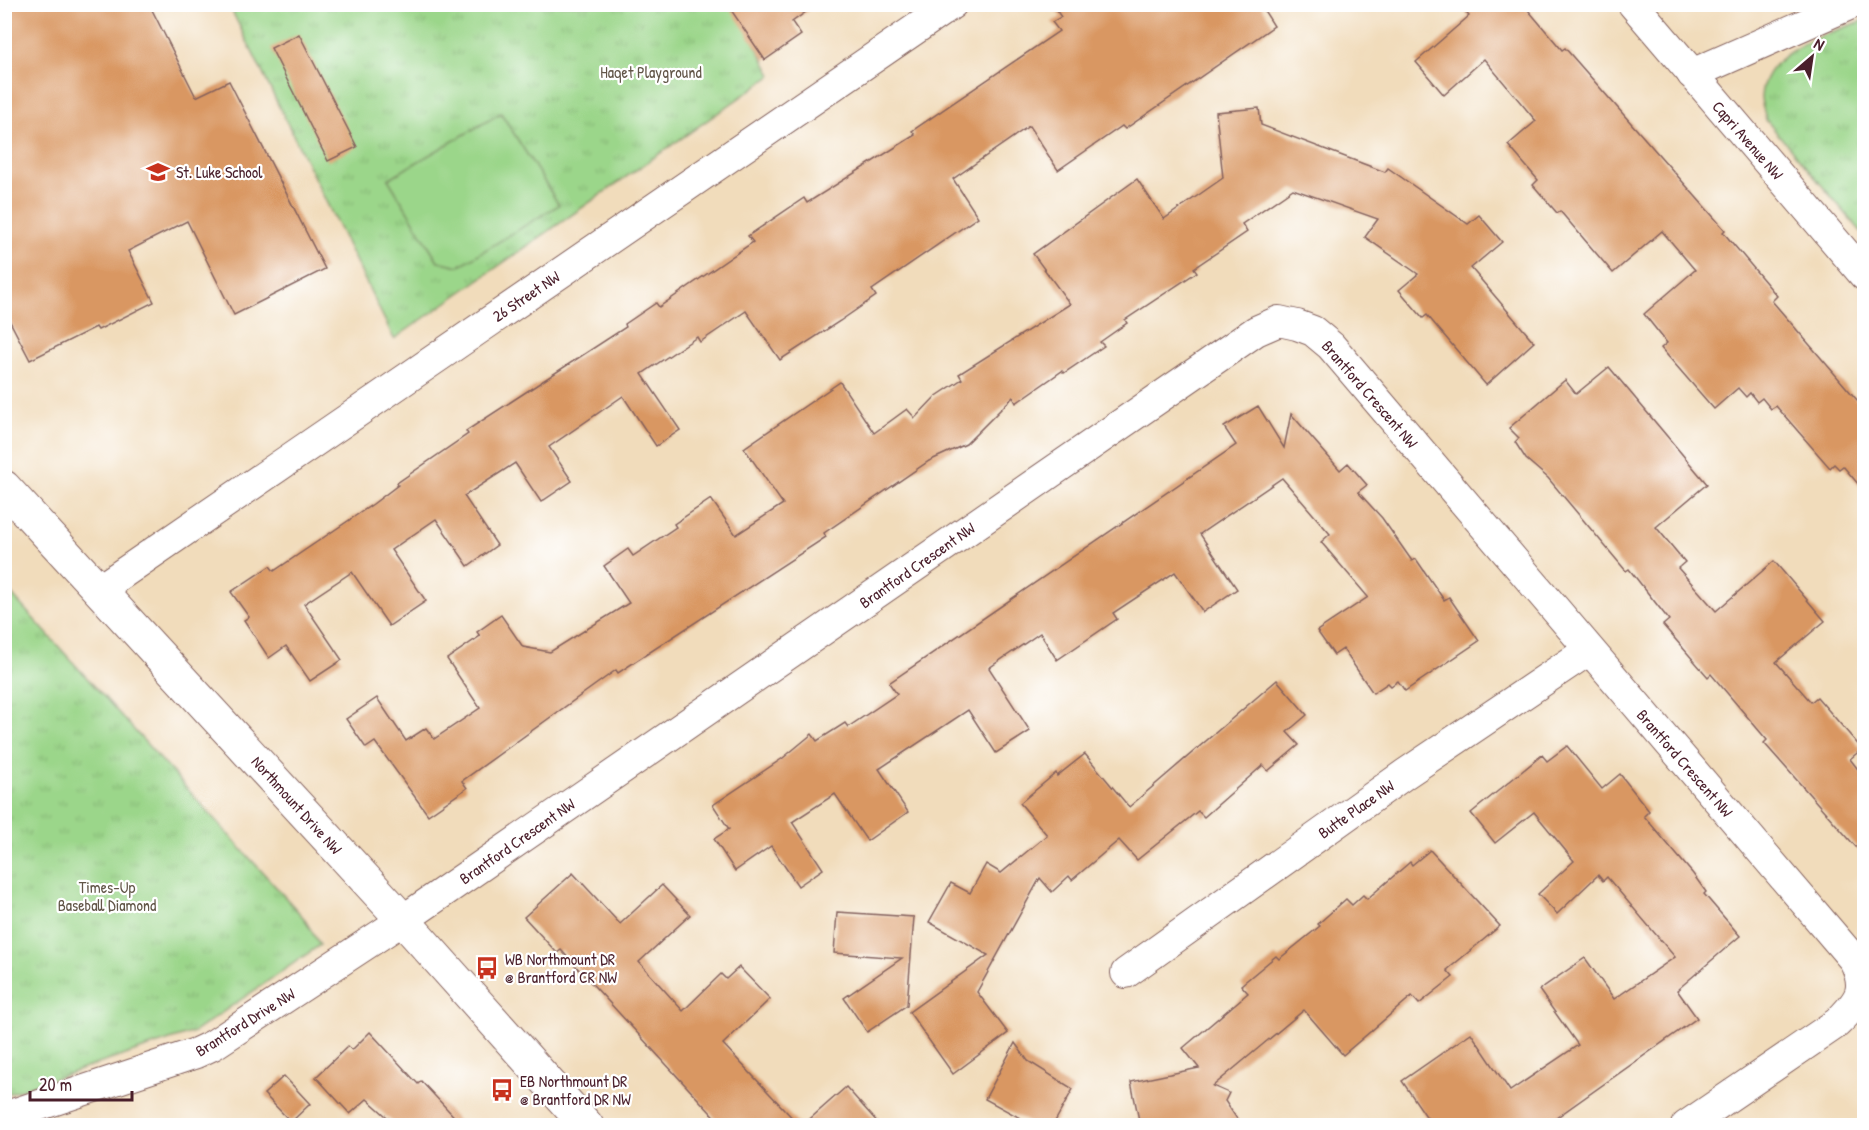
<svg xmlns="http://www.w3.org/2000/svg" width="1869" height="1130" viewBox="0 0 1869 1130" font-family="'Patrick Hand',sans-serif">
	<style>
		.park { fill: url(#park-tufts); stroke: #727a5a; stroke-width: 1.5 }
		.pitch { fill: #9bd68a; stroke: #727a5a; stroke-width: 1.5 }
		.building { fill: #d99762 }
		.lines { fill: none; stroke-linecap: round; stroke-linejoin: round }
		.minor-casing { stroke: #84615d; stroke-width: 32 }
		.tertiary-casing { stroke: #84615d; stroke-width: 35 }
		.minor { stroke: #fff; stroke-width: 30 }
		.tertiary { stroke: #fff; stroke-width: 33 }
		.labels { text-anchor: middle; stroke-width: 4.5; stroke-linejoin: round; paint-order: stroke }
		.park-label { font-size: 16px; fill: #625648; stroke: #fff }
		.street-label { font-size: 16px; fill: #4a1f2b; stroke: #fff }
		.poi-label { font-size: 16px; fill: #4a1f2b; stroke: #fff; text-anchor: start }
	</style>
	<defs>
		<pattern id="park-tufts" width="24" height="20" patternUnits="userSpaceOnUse" patternTransform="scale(1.5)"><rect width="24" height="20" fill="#9bd68a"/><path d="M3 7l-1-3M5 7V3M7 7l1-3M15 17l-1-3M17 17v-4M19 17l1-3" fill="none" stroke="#87b777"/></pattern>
	</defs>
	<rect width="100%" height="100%" fill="#fff"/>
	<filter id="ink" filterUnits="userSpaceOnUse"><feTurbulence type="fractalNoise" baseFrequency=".0167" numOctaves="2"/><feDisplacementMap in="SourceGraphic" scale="12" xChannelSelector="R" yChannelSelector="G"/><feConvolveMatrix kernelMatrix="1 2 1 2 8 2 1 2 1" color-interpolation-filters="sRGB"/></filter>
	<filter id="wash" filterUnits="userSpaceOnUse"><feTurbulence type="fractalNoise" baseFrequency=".008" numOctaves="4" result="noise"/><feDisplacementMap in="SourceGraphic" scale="24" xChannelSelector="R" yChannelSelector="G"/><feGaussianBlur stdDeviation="1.35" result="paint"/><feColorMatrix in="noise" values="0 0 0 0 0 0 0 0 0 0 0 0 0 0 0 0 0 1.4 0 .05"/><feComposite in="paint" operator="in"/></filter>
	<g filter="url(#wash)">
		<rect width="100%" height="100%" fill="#f1dcbb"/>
		<!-- park -->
		<g class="park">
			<polygon points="229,5 733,5 772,75 394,339"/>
			<path d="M1864,20V235L1766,120C1765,113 1761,104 1761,97C1764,49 1828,35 1864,20Z"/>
			<polygon points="4,586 303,917 320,945 194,1032 5,1095"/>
		</g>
		<!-- pitch -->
		<polygon class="pitch" points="501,113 559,205 459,266 438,261 388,179"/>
		<g id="blocks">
			<!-- building -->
			<g class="building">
				<polygon points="4,4 149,4 196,97 229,81 325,269 234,315 187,221 128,251 154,302 98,330 96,327 30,360 4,310"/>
				<polygon points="727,4 817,4 792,22 801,35 765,60"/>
				<polygon points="1052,4 1260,4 1274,26 1125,129 1122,126 1058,170 1029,126 953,179 978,217 872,290 876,296 840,321 780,360 746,311 700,342 697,337 642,374 680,430 656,446 623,396 549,447 572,481 541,502 515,463 464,496 497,545 468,566 436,519 391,550 426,601 389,626 352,572 304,604 342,660 310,681 286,646 269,658 244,620 249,617 231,592 270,566 274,571 373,504 398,485 397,483 468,434 466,431 626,327 625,324 656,303 659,307 753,242 748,236 804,198 807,203 915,135 912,131 1059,31 1052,22 1061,17"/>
				<polygon points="1458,4 1523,4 1562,50 1565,48 1725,230 1723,232 1777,296 1772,301 1864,408 1864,491 1843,466 1839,469 1834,464 1830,468 1776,406 1771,409 1762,398 1757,402 1750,393 1746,397 1738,388 1714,409 1687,378 1661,348 1667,343 1644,314 1695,270 1662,231 1613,273 1560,211 1557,213 1533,185 1538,180 1508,145 1536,121 1484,59 1444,95 1416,62 1469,16"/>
				<polygon points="299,34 357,147 328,161 271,48"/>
				<polygon points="1259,108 1261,125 1385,172 1388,168 1468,224 1479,215 1502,242 1471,268 1534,342 1486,385 1427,315 1423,318 1399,290 1418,274 1365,237 1378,219 1293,189 1242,224 1247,232 1194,268 1197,272 1125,320 1127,323 1100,342 1104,346 1064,373 1062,371 1016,403 1013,397 966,444 929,461 824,533 826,537 618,673 616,670 462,781 467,788 428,815 375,742 366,748 346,719 377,698 406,741 426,728 434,739 480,708 447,659 480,636 477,632 501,615 523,647 550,652 629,603 604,566 628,549 633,556 676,527 674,524 711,499 736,535 783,504 744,448 840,382 874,433 907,409 915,418 935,397 962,379 959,374 1070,304 1033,254 1137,179 1164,219 1223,178 1216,112"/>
				<polygon points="1609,367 1707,484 1656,527 1685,562 1678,568 1716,611 1774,561 1825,621 1776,662 1811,702 1817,697 1862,749 1850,759 1864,777 1864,856 1764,743 1767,740 1711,674 1708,677 1663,625 1669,620 1629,569 1626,571 1548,478 1526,459 1515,442 1519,438 1509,428 1565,380 1576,394"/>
				<polygon points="1258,406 1284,448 1291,414 1340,470 1348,463 1367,485 1358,492 1382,518 1412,561 1416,559 1444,600 1449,597 1479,641 1405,691 1398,681 1391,686 1388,683 1373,693 1343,649 1334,655 1317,631 1368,597 1321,542 1330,534 1282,478 1200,534 1237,589 1203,612 1175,572 1113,613 1117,619 1057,660 1040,633 989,668 1030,731 996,753 968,710 879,769 908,812 867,841 835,794 792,822 823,869 798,886 771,846 735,871 714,839 729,829 713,805 783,758 812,734 817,741 845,723 848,727 897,694 889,683 1236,445 1224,427"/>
				<polygon points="1277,680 1307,715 1287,732 1299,745 1268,771 1263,765 1204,817 1198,811 1137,860 1119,840 1072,880 1069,876 1052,892 1040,878 977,992 1008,1033 953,1074 909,1012 988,955 929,922 951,883 970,893 986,864 1001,873 1047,835 1020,803 1056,773 1057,776 1085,754 1129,807"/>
				<polygon points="1567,746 1602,789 1620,774 1649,811 1644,816 1693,874 1706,892 1704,894 1740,936 1677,990 1697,1018 1546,1125 1432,1125 1402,1081 1471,1033 1510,1091 1578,1045 1539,990 1585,958 1614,999 1675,957 1607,877 1603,881 1598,875 1557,914 1538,894 1574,861 1534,812 1495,843 1471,813 1542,755 1547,761"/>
				<polygon points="1430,850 1500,926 1447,970 1453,977 1419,1004 1412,996 1343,1055 1304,1010 1213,1086 1229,1093 1225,1101 1241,1125 1140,1125 1131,1082 1199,1068 1183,1048 1248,993 1241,985 1276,956 1279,959 1320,926 1318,924 1346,899 1352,905 1363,895 1367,899 1410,862 1412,865"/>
				<polygon points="573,873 620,924 662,885 690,915 639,962 683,1011 721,974 726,979 739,967 770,999 723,1044 799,1125 722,1125 561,950 557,953 524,917"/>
				<polygon points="837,912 914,917 907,1005 867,1032 844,998 902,958 834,953"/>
				<polygon points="370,1032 418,1084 421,1081 462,1125 396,1125 367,1099 350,1114 316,1077 348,1046 352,1050"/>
				<polygon points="1015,1043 1028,1061 1073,1089 1053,1125 1033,1125 985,1099"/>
				<polygon points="284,1076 310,1104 291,1122 264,1094"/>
				<polygon points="846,1087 880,1125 803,1125"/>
			</g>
		</g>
	</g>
	<g filter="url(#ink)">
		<use href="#blocks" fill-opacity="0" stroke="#84615d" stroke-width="1.5"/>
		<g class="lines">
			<!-- minor casing -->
			<g class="minor-casing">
				<g id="minor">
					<polyline points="1633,4 1864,275"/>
					<polyline points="1692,74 1851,4"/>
					<polyline points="100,589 952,4"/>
					<polyline points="1126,973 1405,774 1589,650"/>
					<path d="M4,1117L196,1053L213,1045L403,920L1256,331L1279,321L1297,325L1313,331L1331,346L1854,960C1869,990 1859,1001 1837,1023L1686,1126"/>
				</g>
			</g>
			<!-- tertiary casing -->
			<g class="tertiary-casing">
				<polyline id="tertiary" points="4,487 403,920 587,1126"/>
			</g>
			<!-- minor -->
			<use href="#minor" class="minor"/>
			<!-- tertiary -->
			<use href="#tertiary" class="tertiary"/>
		</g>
	</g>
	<!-- icons -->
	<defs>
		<g id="school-bare" transform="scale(1.8)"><path d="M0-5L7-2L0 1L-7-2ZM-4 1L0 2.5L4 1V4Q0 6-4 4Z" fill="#c8321e" stroke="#fff" stroke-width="2.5" paint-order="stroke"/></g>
		<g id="bus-bare" transform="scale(1.8)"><path d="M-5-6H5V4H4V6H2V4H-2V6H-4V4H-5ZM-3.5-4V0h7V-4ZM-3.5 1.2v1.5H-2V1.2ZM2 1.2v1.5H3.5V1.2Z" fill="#c8321e" stroke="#fff" stroke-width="2.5" paint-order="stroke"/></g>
	</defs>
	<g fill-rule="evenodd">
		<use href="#school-bare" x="158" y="172"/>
		<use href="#bus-bare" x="487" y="968"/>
		<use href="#bus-bare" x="502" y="1090"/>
	</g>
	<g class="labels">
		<!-- park labels -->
		<g class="park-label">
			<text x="651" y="78">Haqet Playground</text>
			<text x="107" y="893">Times-Up<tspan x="107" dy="18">Baseball Diamond</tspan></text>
		</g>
		<!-- street labels -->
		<g class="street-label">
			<text transform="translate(1748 140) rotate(49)" y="6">Capri Avenue NW</text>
			<text transform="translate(526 296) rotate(-34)" y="6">26 Street NW</text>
			<text transform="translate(1370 394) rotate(49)" y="6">Brantford Crescent NW</text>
			<text transform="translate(917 565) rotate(-35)" y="6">Brantford Crescent NW</text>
			<text transform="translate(1685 763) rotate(49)" y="6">Brantford Crescent NW</text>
			<text transform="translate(297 805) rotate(48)" y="6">Northmount Drive NW</text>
			<text transform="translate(1356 809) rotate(-35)" y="6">Butte Place NW</text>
			<text transform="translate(517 841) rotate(-35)" y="6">Brantford Crescent NW</text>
			<text transform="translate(245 1022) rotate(-32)" y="6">Brantford Drive NW</text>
		</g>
		<!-- poi labels -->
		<g class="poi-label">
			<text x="176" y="178">St. Luke School</text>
			<text x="505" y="965">WB Northmount DR<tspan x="505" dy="18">@ Brantford CR NW</tspan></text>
			<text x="520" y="1087">EB Northmount DR<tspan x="520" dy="18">@ Brantford DR NW</tspan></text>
		</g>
	</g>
	<!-- margin -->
	<rect width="1869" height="1130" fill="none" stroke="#fff" stroke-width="24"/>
	<!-- north arrow -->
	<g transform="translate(1812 57) rotate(29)" stroke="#ffffff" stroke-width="4.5" paint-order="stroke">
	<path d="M0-4.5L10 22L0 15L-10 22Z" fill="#4a1f2b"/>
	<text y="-9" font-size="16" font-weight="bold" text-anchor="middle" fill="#4a1f2b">N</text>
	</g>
	<!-- scale -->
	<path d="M30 1091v9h102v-9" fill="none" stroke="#4a1f2b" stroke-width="3"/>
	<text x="39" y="1091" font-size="18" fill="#4a1f2b" stroke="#ffffff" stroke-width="4.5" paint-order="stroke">20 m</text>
</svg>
